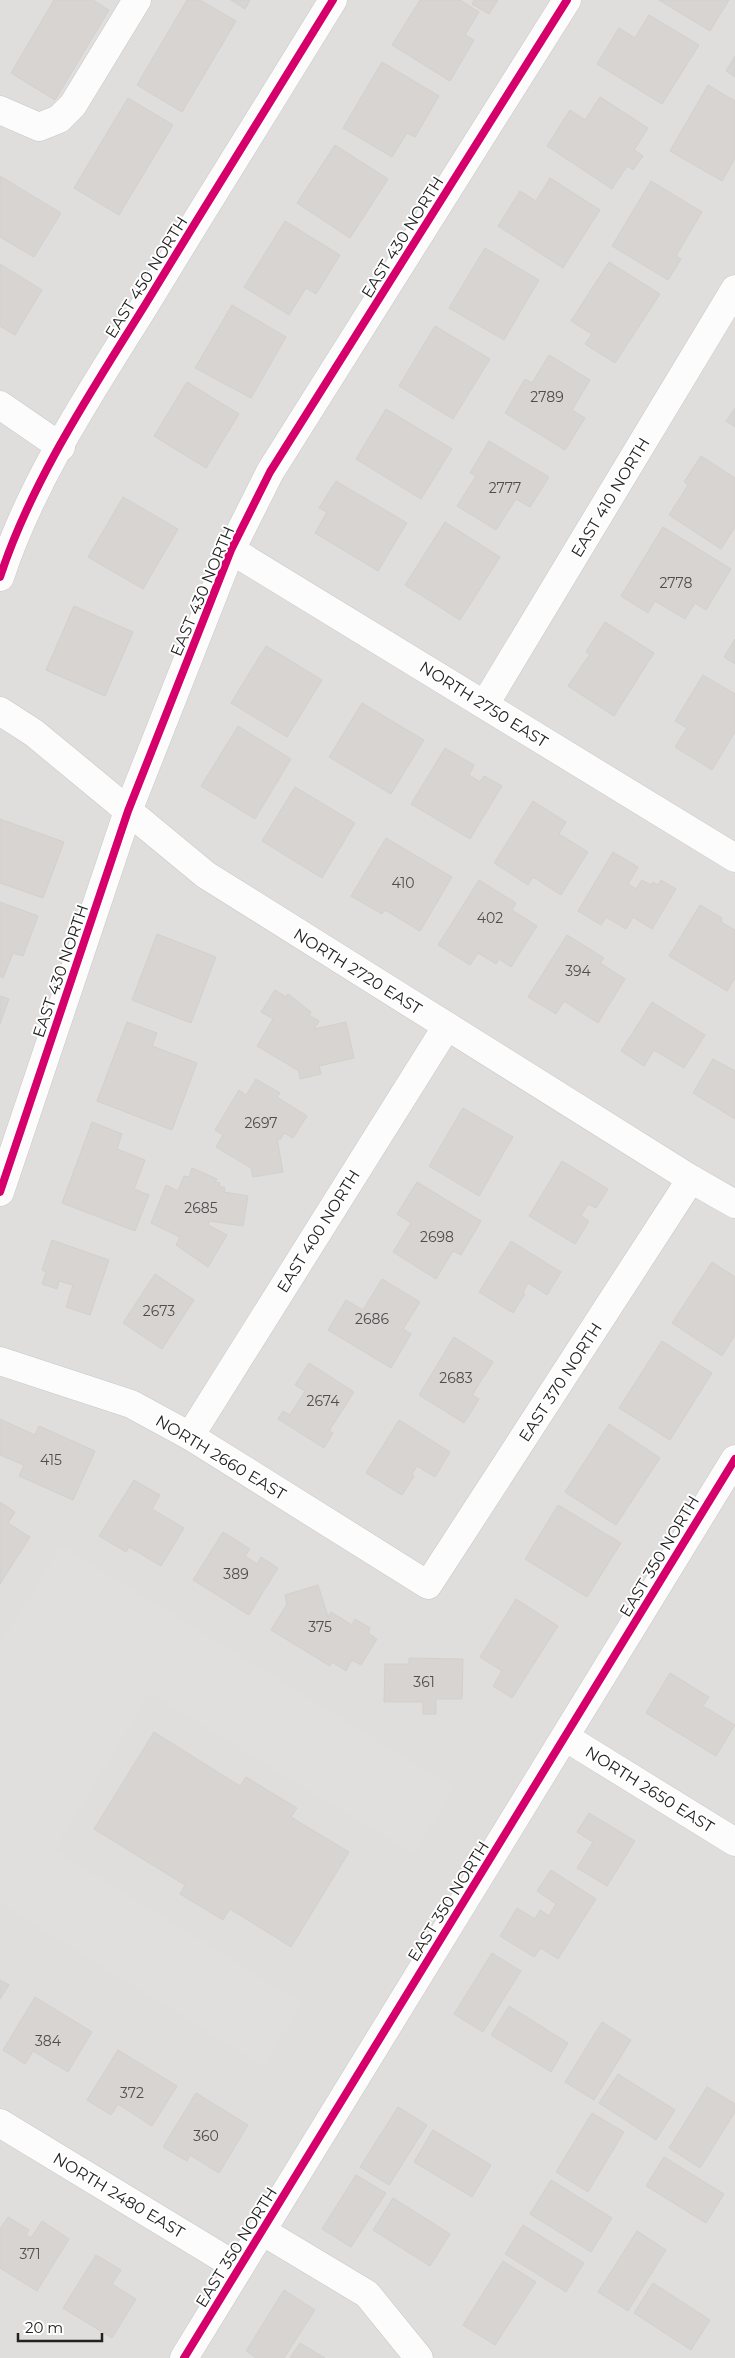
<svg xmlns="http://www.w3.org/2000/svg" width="735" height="2358" viewBox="0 0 735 2358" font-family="Montserrat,sans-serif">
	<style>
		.residential { fill: #dfdedc }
		.parking { fill: #e0dfde }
		.building { fill: #d7d4d2; stroke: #d3d0cc }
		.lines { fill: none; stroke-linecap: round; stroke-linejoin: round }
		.minor-casing { stroke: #c9c8c7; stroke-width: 29 }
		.minor { stroke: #fdfcfc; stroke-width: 28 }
		.cycleway-casing { stroke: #fff; stroke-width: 11 }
		.cycleway { stroke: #d6006c; stroke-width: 8 }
		.labels { text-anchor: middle; stroke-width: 4; stroke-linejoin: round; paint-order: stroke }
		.number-label { font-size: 14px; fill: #4f4e4e }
		.street-label { font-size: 16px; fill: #222; stroke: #fff }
	</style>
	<rect width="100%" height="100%" fill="#f0eeeb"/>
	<!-- residential -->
	<rect class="residential" x="0" y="0" width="735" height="2358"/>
	<!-- parking -->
	<polygon class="parking" points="61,1546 454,1788 413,1854 150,1693 54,1850 302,2003 263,2066 0,1903 0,1645"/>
	<!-- building -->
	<g class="building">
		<polygon points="54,0 93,0 109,10 55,100 11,73"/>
		<polygon points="187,0 200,0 236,21 182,112 137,85"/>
		<polygon points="231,0 250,0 245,9"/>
		<polygon points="420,0 460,0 479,12 465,35 474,40 450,81 392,45"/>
		<polygon points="474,0 498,0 489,14 472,4"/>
		<polygon points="659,0 729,0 710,31"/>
		<polygon points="649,15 699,45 662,104 597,64 619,28 635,38"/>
		<polygon points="735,56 735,77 726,71"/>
		<polygon points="382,62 439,96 415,137 407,133 392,157 343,128"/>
		<polygon points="708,85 735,101 735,158 722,181 670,151"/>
		<polygon points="600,97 648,128 634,150 643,156 633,170 627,166 612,189 547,146 570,110 585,120"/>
		<polygon points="128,98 173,125 119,215 74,188"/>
		<polygon points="335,145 388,179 350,238 297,203"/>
		<polygon points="0,176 61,213 34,257 0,237"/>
		<polygon points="550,178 600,210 563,268 498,226 520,191 536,201"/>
		<polygon points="651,181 702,212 676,256 681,259 668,280 612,246"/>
		<polygon points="285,221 340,255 316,294 306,288 289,315 244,287"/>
		<polygon points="485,248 539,280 504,340 449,308"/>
		<polygon points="609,262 660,294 615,363 585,344 592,334 571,321"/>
		<polygon points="0,264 42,290 15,335 0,326"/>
		<polygon points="232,305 286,337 251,398 195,368"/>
		<polygon points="435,326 490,359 453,419 399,386"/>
		<polygon points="549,355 590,380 572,410 585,418 565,450 505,413 525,379 532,383"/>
		<polygon points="187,382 239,414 206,468 154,436"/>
		<polygon points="735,408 735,427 726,421"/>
		<polygon points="386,409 452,449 421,499 356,459"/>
		<polygon points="489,441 549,477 530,507 516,499 496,530 457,506 476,476 470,473"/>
		<polygon points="701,456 735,478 735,527 721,549 669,515 688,485 684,482"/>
		<polygon points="336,481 407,523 378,571 315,533 327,512 319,508"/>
		<polygon points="123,497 178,529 143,589 88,557"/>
		<polygon points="445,522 500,557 460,620 405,585"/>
		<polygon points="663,527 731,569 706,610 695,603 685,619 655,601 648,613 621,596"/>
		<polygon points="74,606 133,632 105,696 46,670"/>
		<polygon points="605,622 654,653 614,716 568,686 590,654 586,652"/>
		<polygon points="735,639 735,664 724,657"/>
		<polygon points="266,646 322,680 287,737 231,703"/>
		<polygon points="703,675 735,694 735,732 712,770 675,747 687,728 675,721"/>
		<polygon points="362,703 424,740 391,794 329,757"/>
		<polygon points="238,726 291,759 255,819 201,786"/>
		<polygon points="445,748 474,765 469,775 480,782 484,776 502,786 470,839 411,804"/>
		<polygon points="295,787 355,823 322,878 262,841"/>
		<polygon points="533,801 566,822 559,834 588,852 561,895 533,877 528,885 494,863"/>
		<polygon points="0,819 64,842 43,898 0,883"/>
		<polygon points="386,838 452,877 420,931 385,910 382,914 351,896"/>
		<polygon points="613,852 638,867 628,884 636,889 642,880 651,885 653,882 658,885 661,880 676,889 652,929 633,917 626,929 606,917 601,925 578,911"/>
		<polygon points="479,880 516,903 512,910 537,926 511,967 499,959 496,964 478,953 470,965 438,945"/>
		<polygon points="0,902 38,916 23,956 13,953 3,978 0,976"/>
		<polygon points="700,905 722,918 721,922 735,930 735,978 727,991 669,956"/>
		<polygon points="157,934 216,957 191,1023 132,1000"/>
		<polygon points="567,935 604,958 600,963 625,979 598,1023 564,1001 556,1014 528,997"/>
		<polygon points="275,990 286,997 288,994 311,1012 309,1015 319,1021 314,1029 346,1022 354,1058 319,1066 321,1074 300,1079 299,1071 257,1046 273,1019 261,1012"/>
		<polygon points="0,996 9,999 0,1024"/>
		<polygon points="652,1002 705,1035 684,1068 654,1050 644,1066 621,1051"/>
		<polygon points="127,1022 157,1033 152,1046 197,1063 172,1130 97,1101"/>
		<polygon points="713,1059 735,1071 735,1119 693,1093"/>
		<polygon points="256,1079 280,1093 277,1097 307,1116 293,1138 284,1133 280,1140 277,1138 283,1172 253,1177 251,1168 216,1147 223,1135 215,1130 239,1090 246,1095"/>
		<polygon points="463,1108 513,1137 479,1196 429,1166"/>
		<polygon points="92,1122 122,1134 117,1149 145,1160 134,1189 149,1195 135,1231 62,1203"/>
		<polygon points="562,1161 608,1189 596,1208 588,1204 581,1216 589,1221 575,1244 529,1216"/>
		<polygon points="192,1168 217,1179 215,1182 220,1183 219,1186 225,1188 224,1192 248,1196 243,1226 209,1221 208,1225 227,1235 208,1267 176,1245 180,1237 151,1223 166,1185 178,1191 184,1176 189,1177"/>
		<polygon points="417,1182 481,1221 461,1255 453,1251 436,1279 393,1252 411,1223 397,1214"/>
		<polygon points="52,1240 109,1260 90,1315 66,1307 73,1285 59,1281 57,1289 42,1284 46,1272 42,1270"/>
		<polygon points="511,1241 561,1272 547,1295 528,1283 523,1293 525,1294 513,1313 479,1292"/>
		<polygon points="712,1262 735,1277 735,1335 722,1356 672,1323"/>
		<polygon points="155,1274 194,1300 162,1349 123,1323"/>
		<polygon points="382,1279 420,1302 403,1329 411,1334 391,1368 328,1330 346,1300 363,1310"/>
		<polygon points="454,1337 493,1362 472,1395 479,1399 464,1423 419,1395"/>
		<polygon points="662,1341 712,1373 670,1440 619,1408"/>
		<polygon points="309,1363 354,1392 329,1431 333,1433 324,1448 278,1419 283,1411 290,1415 305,1391 295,1385"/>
		<polygon points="0,1419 35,1435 39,1426 95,1451 73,1500 19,1476 24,1465 0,1455"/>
		<polygon points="399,1420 450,1452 435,1477 417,1466 412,1474 414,1476 402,1495 366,1473"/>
		<polygon points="609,1424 660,1458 616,1525 565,1492"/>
		<polygon points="134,1480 160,1495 152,1509 184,1528 161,1566 129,1547 126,1552 99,1536"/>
		<polygon points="0,1502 15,1512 8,1523 30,1537 0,1584"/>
		<polygon points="558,1505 621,1543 587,1597 525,1559"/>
		<polygon points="223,1532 250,1549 245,1556 257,1564 261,1557 278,1568 249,1615 193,1580"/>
		<polygon points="318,1585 328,1617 331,1612 352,1625 355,1619 370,1628 368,1633 377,1639 361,1665 352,1660 346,1671 332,1662 330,1666 271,1630 287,1604 285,1595"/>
		<polygon points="516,1599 558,1626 512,1698 493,1686 502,1671 480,1657"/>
		<polygon points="409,1658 463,1659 462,1699 436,1699 436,1714 423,1714 423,1702 384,1702 385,1664 409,1664"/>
		<polygon points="670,1673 709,1697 703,1706 735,1725 716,1756 646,1713"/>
		<polygon points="154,1732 240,1786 246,1777 297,1808 291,1817 349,1852 291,1947 230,1909 223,1920 180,1894 185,1885 94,1829"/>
		<polygon points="589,1813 635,1841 607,1886 577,1868 593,1842 577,1832"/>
		<polygon points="551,1870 596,1899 558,1959 541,1948 534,1957 500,1936 517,1908 535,1919 540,1910 549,1916 556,1904 537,1891"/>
		<polygon points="492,1953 521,1971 483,2032 454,2014"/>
		<polygon points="0,1980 9,1985 0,1999"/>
		<polygon points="35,1997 92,2032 68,2072 33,2051 25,2064 3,2050"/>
		<polygon points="509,2006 568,2043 551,2072 491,2035"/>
		<polygon points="602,2022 631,2040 594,2100 565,2082"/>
		<polygon points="118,2050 177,2086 152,2126 118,2104 111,2115 87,2100"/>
		<polygon points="618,2074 675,2110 656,2140 599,2103"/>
		<polygon points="707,2087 735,2104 735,2112 700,2168 669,2148"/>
		<polygon points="196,2093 248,2125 219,2173 190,2155 187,2161 163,2147"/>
		<polygon points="398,2107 427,2125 389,2185 360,2167"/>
		<polygon points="592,2113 624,2132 588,2192 556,2172"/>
		<polygon points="433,2130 491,2165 472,2197 414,2162"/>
		<polygon points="664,2157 724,2194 706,2223 646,2186"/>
		<polygon points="356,2175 386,2193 351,2247 322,2229"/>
		<polygon points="551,2180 612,2218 591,2252 530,2214"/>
		<polygon points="393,2198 450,2234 430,2266 373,2230"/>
		<polygon points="8,2217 29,2230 26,2235 31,2238 42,2221 69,2239 37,2291 0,2268 0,2229"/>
		<polygon points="523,2225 584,2263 566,2292 505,2254"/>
		<polygon points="637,2231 666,2250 628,2311 598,2292"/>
		<polygon points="96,2255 121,2270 112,2284 136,2299 112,2338 63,2308"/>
		<polygon points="503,2261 536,2282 495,2345 463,2325"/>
		<polygon points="653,2283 710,2320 691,2350 634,2313"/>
		<polygon points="284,2290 315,2310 284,2358 256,2358 246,2351"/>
		<polygon points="300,2343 325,2358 290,2358"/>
	</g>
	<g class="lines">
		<!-- minor casing -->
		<g class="minor-casing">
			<g id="minor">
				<polyline points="0,110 39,127 59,119 73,105 137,0"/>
				<polyline points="0,405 61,447"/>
				<polyline points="231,550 735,858"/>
				<path d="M0,577C32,480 91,392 145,305C207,203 270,102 333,0"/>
				<polyline points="485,704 735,289"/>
				<polyline points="0,711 34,733 206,875 691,1179 735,1204"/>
				<polyline points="0,1192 128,811 231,550 270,472 567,0"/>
				<polyline points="0,1361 131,1404 190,1436 428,1585 691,1179"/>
				<polyline points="190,1436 447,1026"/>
				<polyline points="565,1737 735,1842"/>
				<polyline points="0,2123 239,2268"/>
				<polyline points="262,2231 367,2294 419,2358"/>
				<polyline points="184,2358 735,1459"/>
			</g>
		</g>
		<!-- minor -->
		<use href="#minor" class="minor"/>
		<!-- cycleway casing -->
		<g class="cycleway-casing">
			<g id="cycleway">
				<path d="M0,577C32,480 91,392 145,305C207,203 270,102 333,0"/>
				<polyline points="0,1192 128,811 231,550 270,472 567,0"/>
				<polyline points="184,2358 735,1459"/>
			</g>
		</g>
		<!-- cycleway -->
		<use href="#cycleway" class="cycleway"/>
	</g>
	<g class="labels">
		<!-- number labels -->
		<g class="number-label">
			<text x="547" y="402">2789</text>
			<text x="505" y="493">2777</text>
			<text x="676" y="588">2778</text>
			<text x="403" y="888">410</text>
			<text x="490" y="923">402</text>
			<text x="578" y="976">394</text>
			<text x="261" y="1128">2697</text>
			<text x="201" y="1213">2685</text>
			<text x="437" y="1242">2698</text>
			<text x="159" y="1316">2673</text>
			<text x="372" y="1324">2686</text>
			<text x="456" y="1383">2683</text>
			<text x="323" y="1406">2674</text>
			<text x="51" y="1465">415</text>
			<text x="236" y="1579">389</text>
			<text x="320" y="1632">375</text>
			<text x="424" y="1687">361</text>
			<text x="48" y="2046">384</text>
			<text x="132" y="2098">372</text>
			<text x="206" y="2141">360</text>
			<text x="30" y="2259">371</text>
		</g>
		<!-- street labels -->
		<g class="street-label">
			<text transform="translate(402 237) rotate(-58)" y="6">EAST 430 NORTH</text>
			<text transform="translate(146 277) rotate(-58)" y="6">EAST 450 NORTH</text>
			<text transform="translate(610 497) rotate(-59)" y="6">EAST 410 NORTH</text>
			<text transform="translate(202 591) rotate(-67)" y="6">EAST 430 NORTH</text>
			<text transform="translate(484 704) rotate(32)" y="6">NORTH 2750 EAST</text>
			<text transform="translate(60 971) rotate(-71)" y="6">EAST 430 NORTH</text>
			<text transform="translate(358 971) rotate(32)" y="6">NORTH 2720 EAST</text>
			<text transform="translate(318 1231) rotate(-58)" y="6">EAST 400 NORTH</text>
			<text transform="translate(560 1382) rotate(-57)" y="6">EAST 370 NORTH</text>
			<text transform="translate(221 1457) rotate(31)" y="6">NORTH 2660 EAST</text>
			<text transform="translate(659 1556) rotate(-59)" y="6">EAST 350 NORTH</text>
			<text transform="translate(650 1789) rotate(32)" y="6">NORTH 2650 EAST</text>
			<text transform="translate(448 1901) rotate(-58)" y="6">EAST 350 NORTH</text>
			<text transform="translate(119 2195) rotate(31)" y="6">NORTH 2480 EAST</text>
			<text transform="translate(236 2247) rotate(-58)" y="6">EAST 350 NORTH</text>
		</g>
	</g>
	<!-- scale -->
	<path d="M18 2333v8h84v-8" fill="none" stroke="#222222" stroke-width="2.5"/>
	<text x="25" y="2333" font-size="15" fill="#222222" stroke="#ffffff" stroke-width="4" paint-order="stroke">20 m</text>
</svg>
